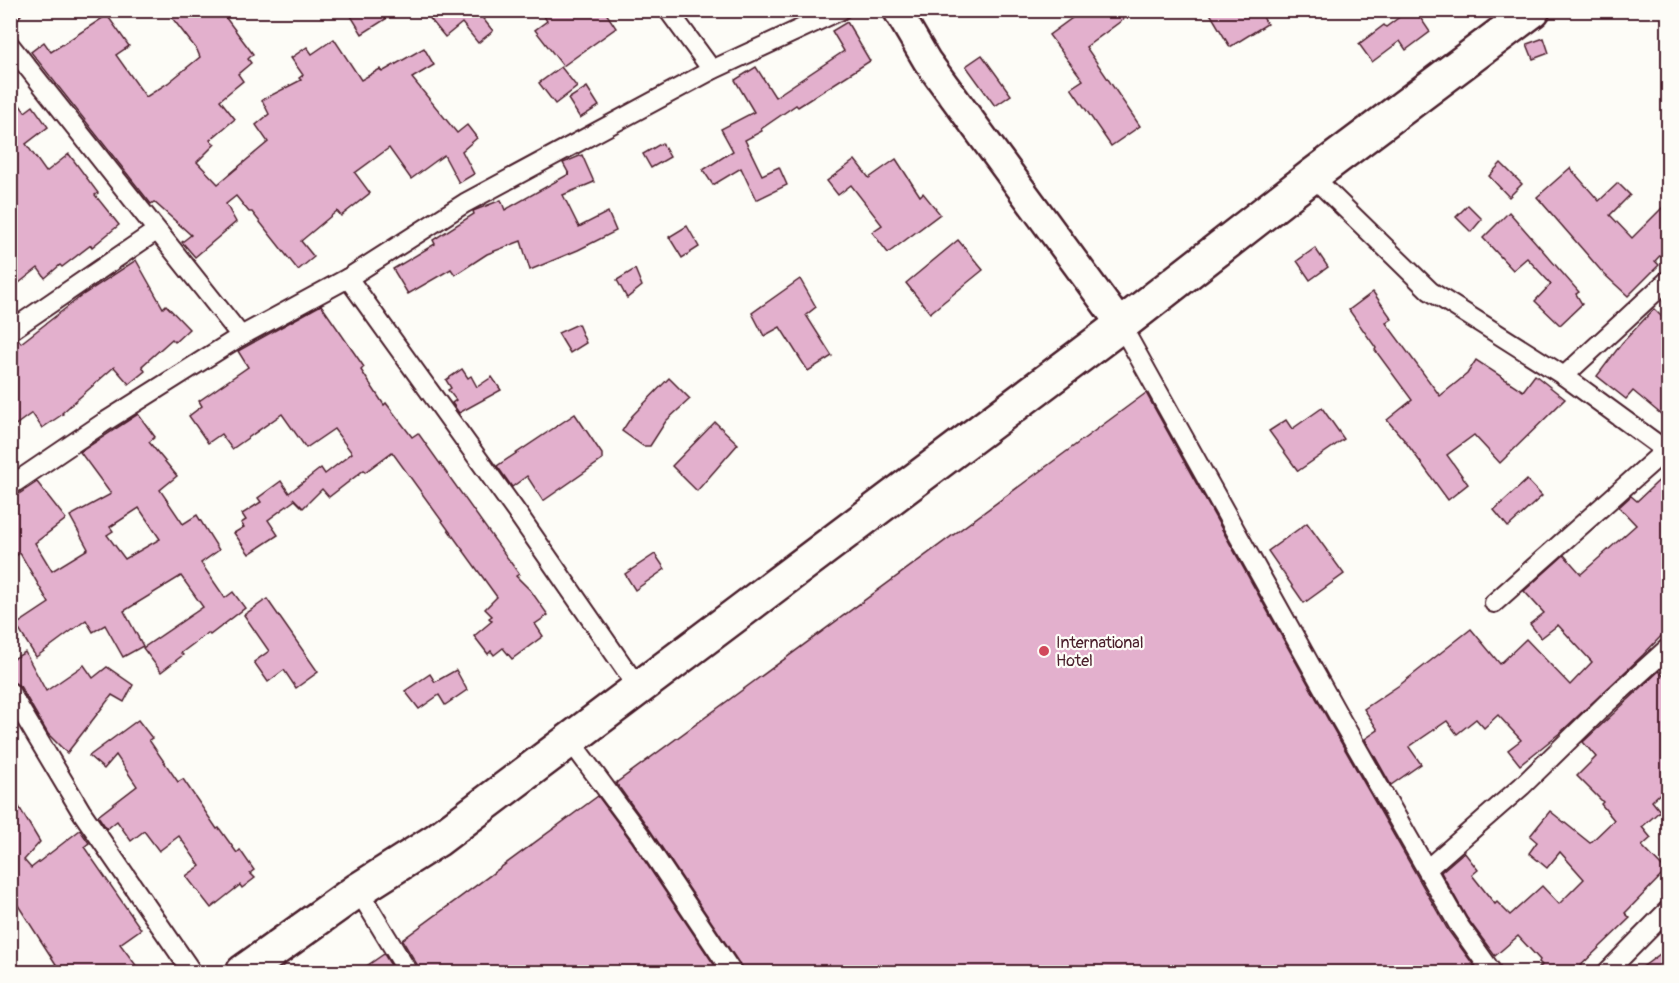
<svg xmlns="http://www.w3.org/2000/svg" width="1679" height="983" viewBox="0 0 1679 983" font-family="Pangolin,sans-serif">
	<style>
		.building { fill: #e3b0cd; stroke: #4a1f2b; stroke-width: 1.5; fill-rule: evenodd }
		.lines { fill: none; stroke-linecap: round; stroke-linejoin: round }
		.street-casing { stroke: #4a1f2b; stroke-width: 22 }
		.secondary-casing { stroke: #4a1f2b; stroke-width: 32 }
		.highway-casing { stroke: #4a1f2b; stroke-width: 38 }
		.street { stroke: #fdfcf7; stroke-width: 18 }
		.secondary { stroke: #fdfcf7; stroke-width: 27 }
		.highway { stroke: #fdfcf7; stroke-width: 33 }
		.poi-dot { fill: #d1495b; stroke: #fdfcf7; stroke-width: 2 }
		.labels { text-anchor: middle; stroke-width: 4.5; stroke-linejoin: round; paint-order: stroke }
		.poi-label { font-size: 16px; fill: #4a1f2b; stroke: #fdfcf7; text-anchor: start }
	</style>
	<rect width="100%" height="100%" fill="#fdfcf7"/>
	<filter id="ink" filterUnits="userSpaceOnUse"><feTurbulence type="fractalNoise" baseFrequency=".0167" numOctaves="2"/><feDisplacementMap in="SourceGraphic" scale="12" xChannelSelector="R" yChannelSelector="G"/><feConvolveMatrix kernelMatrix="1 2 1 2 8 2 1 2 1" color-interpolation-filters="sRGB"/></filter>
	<g filter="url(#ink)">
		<!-- building -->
		<g class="building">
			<polygon points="166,10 220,10 253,54 248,59 251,63 238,74 243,81 220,100 235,119 210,140 215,144 197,162 218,184 268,142 256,125 269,114 262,100 301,80 299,78 303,75 291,58 307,47 312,54 334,39 361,80 380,69 382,72 424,48 434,65 412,78 457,133 467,125 477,138 462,151 474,174 459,183 444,155 411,179 389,148 355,173 370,193 341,216 337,211 301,241 314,257 298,270 252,212 249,212 236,196 226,204 236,222 195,257 182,242 191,235 154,202 151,204 31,52 44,42 51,52 107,15 129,46 116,55 146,97 168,83 200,57 197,50"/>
			<polygon points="360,10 400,10 362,34 351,16"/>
			<polygon points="423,10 476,10 493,31 478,43 462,23 445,37"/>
			<polygon points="540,10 604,10 616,28 563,66 535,30 547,21"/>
			<polygon points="1083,10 1136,10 1086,47 1140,126 1111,146 1071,88 1083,80 1049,35"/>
			<polygon points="1208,10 1259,10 1267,24 1230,47"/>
			<polygon points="1409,10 1415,10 1430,32 1406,50 1400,41 1372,62 1359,44 1384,25 1386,27"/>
			<polygon points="847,22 870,61 798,107 796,105 761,129 762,131 745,140 762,175 779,167 787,185 756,200 741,168 713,185 703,170 733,151 721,129 754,112 735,80 756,67 775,97 844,51 832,31"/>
			<polygon points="1544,38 1549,53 1533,59 1527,44"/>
			<polygon points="982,55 1011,95 995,106 966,66"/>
			<polygon points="561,67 577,87 555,104 539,83"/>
			<polygon points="587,87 599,106 580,118 568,99"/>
			<polygon points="10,92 25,112 33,106 48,127 26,144 46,172 69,154 98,193 95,195 119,225 92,247 91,245 62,267 60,265 45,278 38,268 10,290"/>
			<polygon points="662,143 670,157 651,168 643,154"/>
			<polygon points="582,155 594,182 563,195 579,227 608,212 616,231 578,250 530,270 521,241 487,254 455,275 451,269 408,294 393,269 435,244 433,240 474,214 473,211 501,200 505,210 569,174 563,163"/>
			<polygon points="896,159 920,196 923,193 940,214 888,253 872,232 882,225 851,185 838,195 827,181 855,160 869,178"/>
			<polygon points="1501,163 1522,184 1509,197 1489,176"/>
			<polygon points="1570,168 1599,201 1618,183 1630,195 1610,215 1632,238 1668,202 1668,247 1655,261 1659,265 1628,296 1604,274 1537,197"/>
			<polygon points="1468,205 1482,219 1471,232 1456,217"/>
			<polygon points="1509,212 1579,292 1576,294 1582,304 1560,325 1535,301 1551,284 1527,258 1513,270 1483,238"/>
			<polygon points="687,226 699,247 682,258 669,237"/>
			<polygon points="958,240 983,270 930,313 906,283"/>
			<polygon points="1315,248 1328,267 1310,280 1297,261"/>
			<polygon points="136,260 163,308 166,305 189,329 175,342 172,339 142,366 145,371 129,384 114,367 62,413 63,414 42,428 32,413 10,429 10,342 18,339 21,343 84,294"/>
			<polygon points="635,269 642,286 627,298 617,280"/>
			<polygon points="800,279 816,307 806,315 832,356 808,371 780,327 764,336 752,313"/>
			<polygon points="1373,292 1392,319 1386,323 1440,396 1467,374 1476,360 1523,391 1535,375 1565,399 1500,463 1474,435 1447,455 1468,484 1448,500 1405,441 1387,420 1412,400 1375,350 1376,348 1349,310"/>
			<polygon points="321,305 364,367 361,370 384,405 386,403 412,437 418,433 519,574 516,576 531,591 548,615 535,624 543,636 512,659 503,648 494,655 491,651 488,654 474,636 492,621 489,618 492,616 485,609 497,597 392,452 365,472 364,470 329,497 322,489 303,508 293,498 295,500 268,520 278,535 249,554 234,533 244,527 241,523 246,520 242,514 261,502 258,498 281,481 289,493 321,468 325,474 352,453 334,429 306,448 282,414 232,449 221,434 208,443 189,416 202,406 199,401 248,367 238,351"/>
			<polygon points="1654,309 1668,323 1668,420 1633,391 1626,399 1597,376 1622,343"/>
			<polygon points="578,324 586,343 570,353 558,333"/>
			<polygon points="462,369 468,378 471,376 477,387 492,377 501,390 459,413 452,403 456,400 448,390 451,388 446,380"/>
			<polygon points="669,378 690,399 666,421 650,446 643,446 622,431 632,416"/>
			<polygon points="1146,393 1331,725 1448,930 1478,971 743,972 741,966 650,830 616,783"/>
			<polygon points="1322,408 1344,439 1298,471 1269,431 1286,420 1292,429"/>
			<path d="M138,414L155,437L149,442L177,476L160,490L183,524L197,515L219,550L201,563L225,598L233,592L245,608L210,635L208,633L181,653L183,655L161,672L143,648L203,607L181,576L124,611L143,646L123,657L105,625L93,632L86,620L36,657L16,625L49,603L20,553L10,560V500L37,482L66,519L35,543L52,571L88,549L70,516L111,494L80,452ZM139,508L160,539L125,559L107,535L113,531L110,527Z"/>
			<polygon points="575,414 602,454 602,460 543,501 527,476 512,487 497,466"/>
			<polygon points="715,422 738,444 697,491 672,466"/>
			<polygon points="1668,472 1668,629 1643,655 1561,732 1520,765 1508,750 1521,740 1498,715 1484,728 1476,719 1457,734 1447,721 1409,747 1421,764 1391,785 1365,739 1378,730 1364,709 1401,684 1471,629 1500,664 1526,639 1570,685 1592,662 1558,625 1541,638 1530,624 1544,613 1524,591 1564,555 1581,574 1636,525 1619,507 1631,496 1637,501"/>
			<polygon points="1527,480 1542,496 1508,527 1494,510"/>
			<polygon points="1307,523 1344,574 1304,603 1268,551"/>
			<polygon points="655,554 665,569 635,590 625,574"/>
			<polygon points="267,599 318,672 296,688 284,670 268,682 254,662 269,651 244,615"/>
			<polygon points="25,652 46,691 84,665 93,678 107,667 133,685 124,702 112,695 67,753 48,734 20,686 10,681 10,661"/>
			<polygon points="456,670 467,690 445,705 439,695 419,709 405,691 430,674 435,682"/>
			<polygon points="1659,671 1668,681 1668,786 1652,801 1660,811 1642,827 1651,838 1642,846 1666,871 1625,913 1630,918 1574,972 1535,972 1542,965 1539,962 1540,960 1518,936 1495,956 1467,918 1441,872 1464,852 1478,870 1472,875 1495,904 1497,902 1510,915 1542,886 1559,904 1584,879 1560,852 1547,868 1529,853 1537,842 1530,836 1550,811 1590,843 1614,820 1601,804 1603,802 1577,776 1596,757 1583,742"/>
			<polygon points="138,720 152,738 149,740 178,782 183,779 217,829 219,828 237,853 240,850 254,870 250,873 255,878 242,888 240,885 211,908 186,876 200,866 179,836 159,851 144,831 131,841 117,821 107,829 98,816 137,786 116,755 104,769 89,756"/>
			<polygon points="10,792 40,842 24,860 31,868 80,830 89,843 84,847 141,929 120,944 141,972 61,972 10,893"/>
			<polygon points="598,796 632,842 719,972 419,972 418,966 402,940"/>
			<polygon points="1668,948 1668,972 1636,972"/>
			<polygon points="384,954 395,972 358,972"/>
		</g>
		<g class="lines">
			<!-- street casing -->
			<g class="street-casing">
				<g id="street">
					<polyline points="668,10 712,70"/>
					<polyline points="10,12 12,10"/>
					<polyline points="10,45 241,336"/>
					<polyline points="1312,176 1430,291 1564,376 1668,452"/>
					<polyline points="348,278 520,517 639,689"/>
					<polyline points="1121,325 1341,720 1458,924 1492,972"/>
					<polyline points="10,331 156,231"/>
					<polyline points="1564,376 1668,280"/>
					<polyline points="10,486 103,423 241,336 348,278 465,203 712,70 841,10"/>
					<polyline points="1494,603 1668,448"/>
					<polyline points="10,692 81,811 192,972"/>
					<polyline points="569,739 641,836 732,972"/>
					<polyline points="1427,869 1522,786 1606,704 1668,648"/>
					<polyline points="358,890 408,972"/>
					<polyline points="1607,972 1668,910"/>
				</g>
			</g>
			<!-- secondary casing -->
			<g class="secondary-casing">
				<polyline id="secondary" points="897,10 927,61 1121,325"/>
			</g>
			<!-- highway casing -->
			<g class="highway-casing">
				<polyline id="highway" points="243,972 358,890 437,840 1121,325 1312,176 1533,10"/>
			</g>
			<!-- street -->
			<use href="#street" class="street"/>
			<!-- secondary -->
			<use href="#secondary" class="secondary"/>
			<!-- highway -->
			<use href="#highway" class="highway"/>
		</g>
	</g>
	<!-- markers -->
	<circle class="poi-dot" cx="1044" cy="651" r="6"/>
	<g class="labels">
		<!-- poi labels -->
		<g class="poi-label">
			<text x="1056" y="648">International<tspan x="1056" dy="18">Hotel</tspan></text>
		</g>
	</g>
	<!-- margin -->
	<rect width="1679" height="983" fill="none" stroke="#fdfcf7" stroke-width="36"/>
	<rect x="18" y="18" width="1643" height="947" fill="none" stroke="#4a1f2b" stroke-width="2" filter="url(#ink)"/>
</svg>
